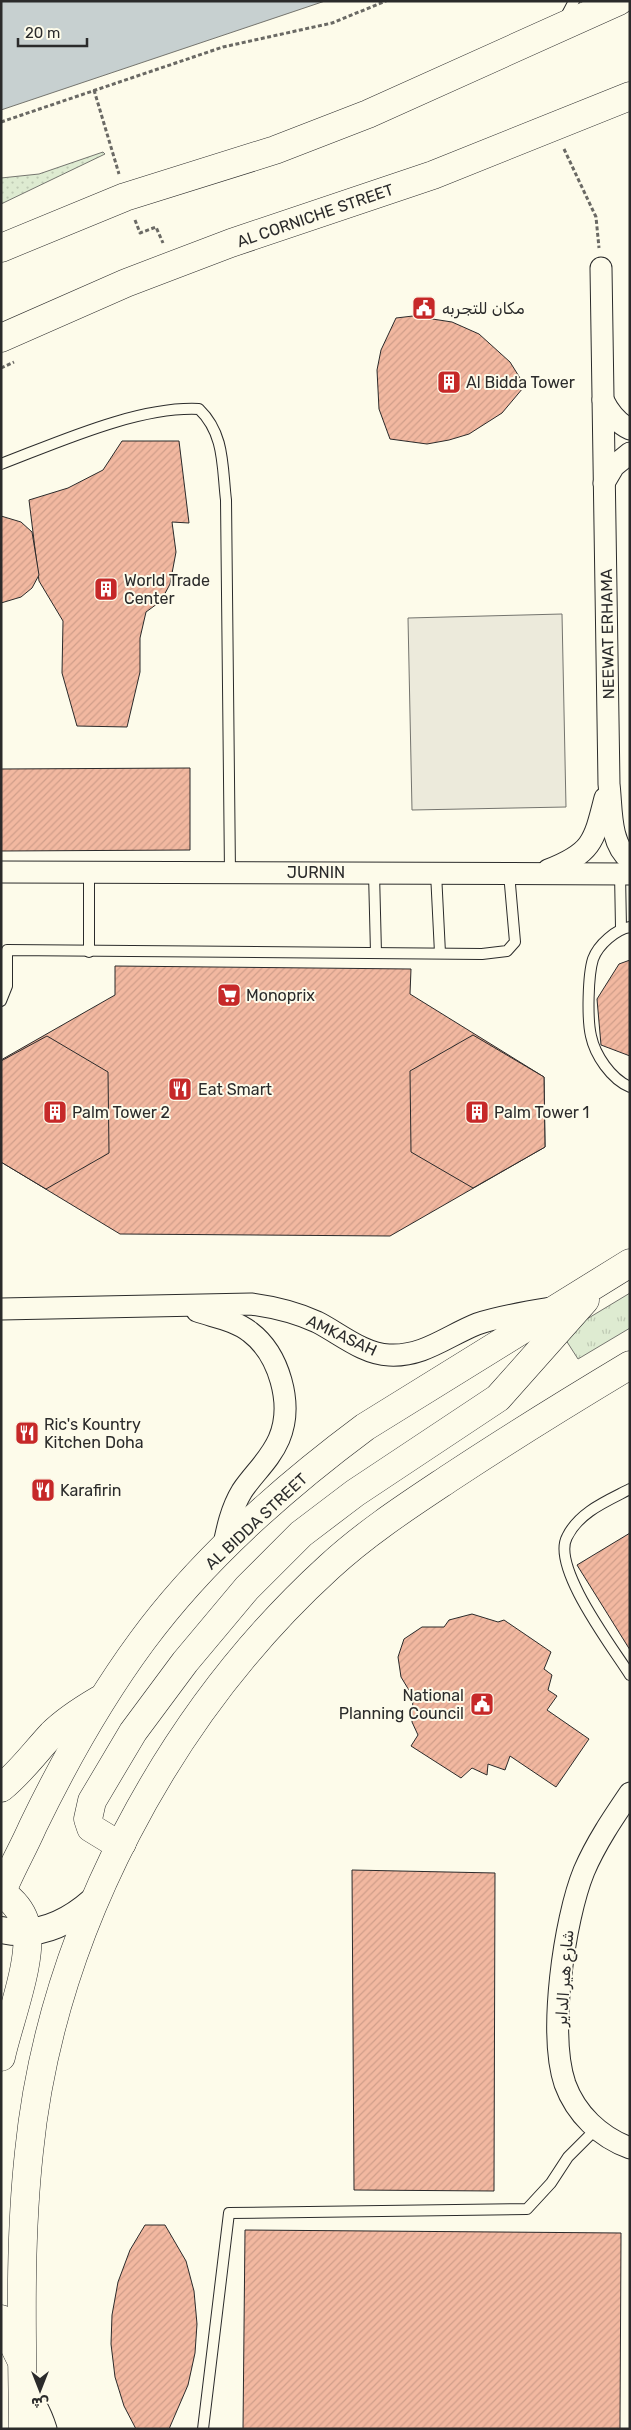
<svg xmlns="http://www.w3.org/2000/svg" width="631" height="2430" viewBox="0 0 631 2430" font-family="Rubik,Vazirmatn,sans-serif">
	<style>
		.grass { fill: url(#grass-tufts); stroke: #74746e }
		.park { fill: url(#park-dots); stroke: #74746e }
		.parking { fill: #eceadb; stroke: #74746e }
		.water { fill: #c7d0d0; stroke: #74746e }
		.building { fill: url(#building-hatch); stroke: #2b2b2b }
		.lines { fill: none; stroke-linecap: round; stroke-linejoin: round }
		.service-casing { stroke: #2b2b2b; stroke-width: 12 }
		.minor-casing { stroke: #2b2b2b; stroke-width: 23 }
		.tertiary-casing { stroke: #2b2b2b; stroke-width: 28 }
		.secondary-casing { stroke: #2b2b2b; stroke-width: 29 }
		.path { stroke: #6a6964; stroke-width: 3; stroke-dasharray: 4 2.5; stroke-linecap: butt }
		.service { stroke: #fdfbea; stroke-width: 10 }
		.minor { stroke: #fdfbea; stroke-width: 21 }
		.tertiary { stroke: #fdfbea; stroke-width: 26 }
		.secondary { stroke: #fdfbea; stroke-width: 28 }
		.labels { text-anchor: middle; stroke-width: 4; stroke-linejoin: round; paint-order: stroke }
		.street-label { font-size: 16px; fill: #2b2b2b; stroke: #fdfbea }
		.poi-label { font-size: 16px; fill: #2b2b2b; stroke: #fdfbea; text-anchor: start }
	</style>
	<defs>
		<pattern id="grass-tufts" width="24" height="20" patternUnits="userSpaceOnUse" patternTransform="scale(1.25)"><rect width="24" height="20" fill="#deebd1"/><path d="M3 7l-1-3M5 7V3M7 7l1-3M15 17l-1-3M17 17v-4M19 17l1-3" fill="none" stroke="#bfcab4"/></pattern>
		<pattern id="park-dots" width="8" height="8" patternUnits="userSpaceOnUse" patternTransform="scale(1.25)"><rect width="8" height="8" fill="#deebd1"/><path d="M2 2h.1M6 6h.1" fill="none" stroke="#bfcab4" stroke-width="1.8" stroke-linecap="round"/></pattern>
		<pattern id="building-hatch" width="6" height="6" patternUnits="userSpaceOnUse" patternTransform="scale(1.25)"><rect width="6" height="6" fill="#f2b8a0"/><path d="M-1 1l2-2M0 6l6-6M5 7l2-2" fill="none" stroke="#d09e8a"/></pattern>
	</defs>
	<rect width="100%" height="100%" fill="#fdfbea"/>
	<!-- grass -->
	<polygon class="grass" points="630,1293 630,1328 578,1359 562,1334"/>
	<!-- park -->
	<polygon class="park" points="103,152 105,154 1,204 1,178 39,174"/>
	<!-- parking -->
	<polygon class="parking" points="562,614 566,807 412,810 408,618"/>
	<!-- water -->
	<polygon class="water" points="1,1 325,1 1,110"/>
	<!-- building -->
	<g class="building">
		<polygon points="413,316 452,322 479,334 510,362 525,386 523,388 502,413 469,434 449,440 427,444 390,439 379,409 377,370 381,350 396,318"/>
		<polygon points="122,441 179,441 189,523 172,522 176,552 170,584 161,601 146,612 140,638 140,672 127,727 77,726 62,673 63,621 39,581 29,500 68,488 103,470"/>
		<polygon points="1,516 21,522 32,532 39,575 32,588 21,597 1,603"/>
		<polygon points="190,768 190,850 1,851 1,769"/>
		<polygon points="630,960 630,1056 601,1045 597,999 619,964"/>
		<polygon points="115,966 411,969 410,994 544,1077 545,1147 390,1236 120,1234 1,1162 1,1060 115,995"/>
		<polygon points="473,1035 544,1077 545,1147 473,1188 411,1152 410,1071"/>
		<polygon points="47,1036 108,1072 109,1153 46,1189 1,1162 1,1061"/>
		<polygon points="630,1533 630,1650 577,1565"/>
		<polygon points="472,1614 498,1622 504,1620 551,1652 544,1669 552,1675 548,1690 557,1696 547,1710 589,1739 556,1787 510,1756 505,1770 488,1764 487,1775 472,1768 461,1778 411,1746 418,1735 412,1722 413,1697 401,1677 398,1657 404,1639 422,1627 444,1627 449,1620"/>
		<polygon points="352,1870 495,1873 494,2191 354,2190"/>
		<polygon points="145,2225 165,2225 186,2261 194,2291 197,2324 195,2353 188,2385 169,2429 136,2429 124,2406 115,2377 111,2344 112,2315 118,2282 130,2250"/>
		<polygon points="245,2230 621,2233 620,2429 243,2429"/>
	</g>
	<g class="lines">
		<!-- service casing -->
		<g class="service-casing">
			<g id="service">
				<polyline points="565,18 574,1"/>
				<path d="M1,464C59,442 138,406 199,409C225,434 222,467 226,500L230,872"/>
				<polyline points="89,872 89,952"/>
				<polyline points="374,873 376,953"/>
				<polyline points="436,873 440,953"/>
				<polyline points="620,873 621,928"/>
				<path d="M630,927C616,929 598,945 593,959C588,975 587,1019 591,1036C595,1055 611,1079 630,1087"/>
				<polyline points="1,1001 7,986 7,950 482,954 507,951 515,942 509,873"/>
				<path d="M630,1489C607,1501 579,1512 567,1537C551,1567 613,1648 630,1675"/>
				<polyline points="203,2429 229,2213 527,2209 551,2183 568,2157 596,2129"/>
			</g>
		</g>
		<!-- minor casing -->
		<g class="minor-casing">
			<g id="minor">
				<path d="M601,268L609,784C612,809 609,843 630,860"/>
				<path d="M603,400C609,412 617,423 630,429"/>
				<polyline points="604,483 614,466 630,453"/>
				<path d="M548,870C592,853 594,842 605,798"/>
				<polyline points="1,872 630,874"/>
				<path d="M1,1309L251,1304C274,1307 295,1312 317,1322C339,1333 363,1354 389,1355C423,1357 447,1336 477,1324C501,1316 527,1312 552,1308"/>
				<path d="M197,1311C214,1317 235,1320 250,1332C279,1354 294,1404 279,1439C270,1460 254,1473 242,1491C231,1509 227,1529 223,1549"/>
				<path d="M630,1793C613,1818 596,1843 584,1871C564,1920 548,2034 565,2084C576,2114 600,2137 630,2148"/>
				<path d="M23,2389C35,2400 41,2413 46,2429"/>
			</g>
		</g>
		<!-- tertiary casing -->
		<g class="tertiary-casing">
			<path id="tertiary" d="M1,1930C36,1938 67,1924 93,1901"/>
		</g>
		<!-- secondary casing -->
		<g class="secondary-casing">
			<g id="secondary">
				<polyline points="1,248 125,197 275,150 368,114 619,1"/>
				<polyline points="1,338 126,283 231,243 433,175 630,96"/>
				<path d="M1,1788C21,1772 35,1752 52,1734C66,1720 82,1710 99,1700"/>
				<polyline points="122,1843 109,1839 91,1828 88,1819 92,1801 133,1732 185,1662 247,1588 301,1534 355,1493 498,1398 585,1300"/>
				<path d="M1,1894C10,1871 23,1849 33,1826C64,1762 100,1698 142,1641C203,1558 283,1488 365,1427L630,1263"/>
				<path d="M1,2057C8,2023 36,1954 25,1922C21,1910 12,1900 2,1893"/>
				<polyline points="1,2319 20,2358"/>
				<path d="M23,2429C22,2337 19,2244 29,2152C51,1933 168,1714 329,1567C367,1532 409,1505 451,1477C510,1438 570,1401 630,1365"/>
			</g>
		</g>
		<!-- path -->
		<g class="path">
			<polyline points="94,90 119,174"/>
			<polyline points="1,122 223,47 332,23 386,1"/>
			<polyline points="564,149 596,217 599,248"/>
			<polyline points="135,220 140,233 156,227 163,243"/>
			<polyline points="1,368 14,362"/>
		</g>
		<!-- service -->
		<use href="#service" class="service"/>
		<!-- minor -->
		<use href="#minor" class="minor"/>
		<!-- tertiary -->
		<use href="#tertiary" class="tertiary"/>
		<!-- secondary -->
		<use href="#secondary" class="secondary"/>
	</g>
	<!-- icons -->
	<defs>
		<g id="civic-square" transform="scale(1.25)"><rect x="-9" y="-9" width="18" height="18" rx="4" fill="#c62828" stroke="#fdfbea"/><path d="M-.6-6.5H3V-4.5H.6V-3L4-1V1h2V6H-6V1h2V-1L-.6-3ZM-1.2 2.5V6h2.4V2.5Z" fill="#fff"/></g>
		<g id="building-square" transform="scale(1.25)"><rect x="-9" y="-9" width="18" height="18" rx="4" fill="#c62828" stroke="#fdfbea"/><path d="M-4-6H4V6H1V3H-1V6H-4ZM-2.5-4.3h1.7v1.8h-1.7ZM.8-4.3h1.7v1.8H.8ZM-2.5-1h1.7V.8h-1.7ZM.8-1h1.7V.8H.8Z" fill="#fff"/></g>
		<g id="supermarket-square" transform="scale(1.25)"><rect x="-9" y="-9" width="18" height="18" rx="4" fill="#c62828" stroke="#fdfbea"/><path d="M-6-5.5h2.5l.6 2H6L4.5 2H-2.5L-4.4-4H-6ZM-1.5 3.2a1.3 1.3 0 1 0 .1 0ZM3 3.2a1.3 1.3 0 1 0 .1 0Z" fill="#fff"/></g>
		<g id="restaurant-square" transform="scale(1.25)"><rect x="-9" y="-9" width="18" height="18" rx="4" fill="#c62828" stroke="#fdfbea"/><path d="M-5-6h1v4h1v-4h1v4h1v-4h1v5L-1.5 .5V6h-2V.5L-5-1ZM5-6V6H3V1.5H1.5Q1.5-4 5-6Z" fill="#fff"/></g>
	</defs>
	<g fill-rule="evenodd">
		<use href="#civic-square" x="424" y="308"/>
		<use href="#building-square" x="449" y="382"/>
		<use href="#building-square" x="106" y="589"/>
		<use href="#supermarket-square" x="229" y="995"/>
		<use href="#restaurant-square" x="180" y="1089"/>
		<use href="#building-square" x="55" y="1112"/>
		<use href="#building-square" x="477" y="1112"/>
		<use href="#restaurant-square" x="27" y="1433"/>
		<use href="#restaurant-square" x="43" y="1490"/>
		<use href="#civic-square" x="482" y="1704"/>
	</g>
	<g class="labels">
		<!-- street labels -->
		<g class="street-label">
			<text transform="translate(315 215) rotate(-19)" y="6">AL CORNICHE STREET</text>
			<text transform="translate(607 634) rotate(-91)" y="6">NEEWAT ERHAMA</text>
			<text x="316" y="878">JURNIN</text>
			<text transform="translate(342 1335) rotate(25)" y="6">AMKASAH</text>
			<text transform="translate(256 1521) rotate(-43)" y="6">AL BIDDA STREET</text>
			<text transform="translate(564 1978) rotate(-86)" y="6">شارع هير الداير</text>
		</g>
		<!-- poi labels -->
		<g class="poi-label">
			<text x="442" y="314">مكان للتجربه</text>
			<text x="466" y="388">Al Bidda Tower</text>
			<text x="124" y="586">World Trade<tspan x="124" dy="18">Center</tspan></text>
			<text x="246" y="1001">Monoprix</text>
			<text x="198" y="1095">Eat Smart</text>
			<text x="72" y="1118">Palm Tower 2</text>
			<text x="494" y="1118">Palm Tower 1</text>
			<text x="44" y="1430">Ric's Kountry<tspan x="44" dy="18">Kitchen Doha</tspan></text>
			<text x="60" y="1496">Karafirin</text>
			<text x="464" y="1701" text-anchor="end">National<tspan x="464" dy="18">Planning Council</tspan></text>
		</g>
	</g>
	<!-- border -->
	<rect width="631" height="2430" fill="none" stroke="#2b2b2b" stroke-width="5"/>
	<!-- north arrow -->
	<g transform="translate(40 2390) rotate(180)" stroke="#fdfbea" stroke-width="4" paint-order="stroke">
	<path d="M0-4L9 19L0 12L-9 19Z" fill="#2b2b2b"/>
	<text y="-8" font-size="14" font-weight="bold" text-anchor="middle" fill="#2b2b2b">ش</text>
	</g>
	<!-- scale -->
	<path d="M18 38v8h69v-8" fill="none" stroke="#2b2b2b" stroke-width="2.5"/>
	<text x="25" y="38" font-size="15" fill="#2b2b2b" stroke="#fdfbea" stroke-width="4" paint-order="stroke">20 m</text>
</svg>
